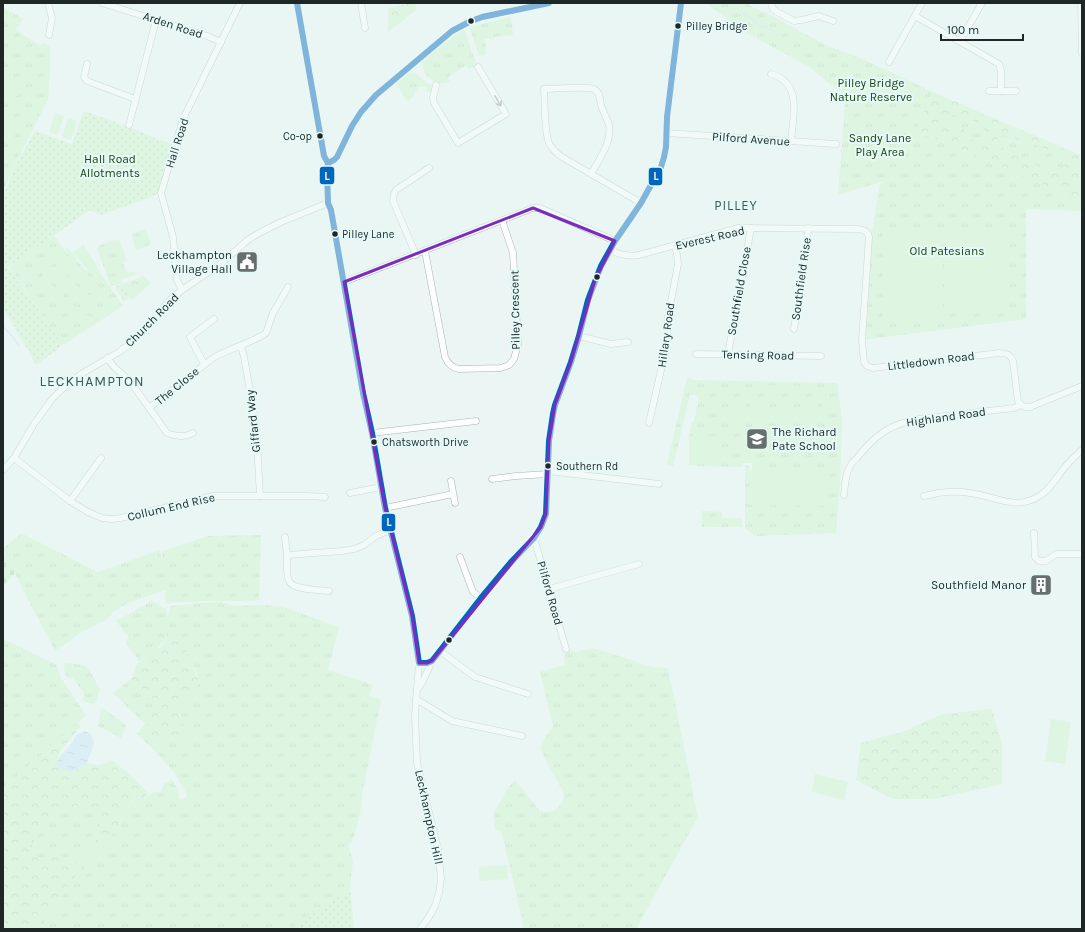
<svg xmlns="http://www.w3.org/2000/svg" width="1085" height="932" viewBox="0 0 1085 932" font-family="Karla,sans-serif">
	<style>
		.grass { fill: url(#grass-tufts) }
		.forest { fill: url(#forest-crowns); fill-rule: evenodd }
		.cemetery { fill: url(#cemetery-stones) }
		.garden { fill: url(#garden-dots) }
		.pitch { fill: #d1f3cc; fill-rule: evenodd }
		.water { fill: url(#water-ripples) }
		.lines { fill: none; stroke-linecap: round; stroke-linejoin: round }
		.stream { stroke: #cae5f5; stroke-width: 1.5 }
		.minor-casing { stroke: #abb3b2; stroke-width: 7 }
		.minor { stroke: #fcfefd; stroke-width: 6 }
		.bus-1-casing { stroke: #e5faf8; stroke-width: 9 }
		.bus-1 { stroke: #0065bd; stroke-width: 6 }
		.oneway { stroke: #999d9c }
		.marked { fill: none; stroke: #7b2cbf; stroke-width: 3; stroke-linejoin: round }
		.bus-dot { fill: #1f2626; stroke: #e5faf8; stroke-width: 1.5 }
		.labels { text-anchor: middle; stroke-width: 4; stroke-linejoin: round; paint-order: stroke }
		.bus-label { font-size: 11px; fill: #1f2626; stroke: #e5faf8; text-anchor: start }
		.street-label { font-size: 12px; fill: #1f2626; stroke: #e5faf8 }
		.park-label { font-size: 12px; fill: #1d430f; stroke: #e5faf8 }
		.poi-label { font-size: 12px; fill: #1f2626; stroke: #e5faf8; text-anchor: end }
		.neighbourhood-label { font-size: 13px; letter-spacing: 1px; fill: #435553; stroke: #e5faf8 }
		.quarter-label { font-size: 14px; letter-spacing: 1px; fill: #435553; stroke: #e5faf8 }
		.line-badge { stroke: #e5faf8; stroke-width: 1.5 }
		.badge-label { font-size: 11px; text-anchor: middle; font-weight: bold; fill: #fff }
	</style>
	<defs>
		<pattern id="grass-tufts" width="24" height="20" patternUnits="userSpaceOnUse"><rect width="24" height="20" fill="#d1f3cc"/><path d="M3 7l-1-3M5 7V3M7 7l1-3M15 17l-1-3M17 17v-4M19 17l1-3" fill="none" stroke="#b3d0af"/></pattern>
		<pattern id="forest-crowns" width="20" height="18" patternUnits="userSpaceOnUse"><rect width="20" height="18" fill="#d1f3cc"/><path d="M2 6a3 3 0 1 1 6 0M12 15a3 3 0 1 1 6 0" fill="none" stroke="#b3d0af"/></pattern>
		<pattern id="cemetery-stones" width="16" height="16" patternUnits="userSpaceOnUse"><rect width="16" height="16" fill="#d1f3cc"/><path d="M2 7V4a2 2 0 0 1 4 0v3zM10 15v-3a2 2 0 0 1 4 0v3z" fill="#b3d0af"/></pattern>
		<pattern id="garden-dots" width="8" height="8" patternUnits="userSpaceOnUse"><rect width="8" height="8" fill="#d1f3cc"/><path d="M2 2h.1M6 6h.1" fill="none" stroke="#b3d0af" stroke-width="1.8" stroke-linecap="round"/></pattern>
		<pattern id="water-ripples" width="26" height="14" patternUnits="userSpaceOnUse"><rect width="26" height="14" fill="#cae5f5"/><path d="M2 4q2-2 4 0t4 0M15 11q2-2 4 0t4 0" fill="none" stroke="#adc4d2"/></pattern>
	</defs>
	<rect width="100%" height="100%" fill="#eaf5f4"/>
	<!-- grass -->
	<g class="grass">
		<polygon points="706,3 747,3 754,8 769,14 823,44 858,57 933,92 915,134 917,138 921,133 1082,201 1082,211 1026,209 1026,319 862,340 868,235 873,227 880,184 883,183 884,181 838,195 842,141 845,105 847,98 808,66 743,31"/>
		<polygon points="3,7 23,19 16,30 40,46 42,43 50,46 50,71 48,99 15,165 3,192"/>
		<polygon points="511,17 513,35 494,37 494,39 485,39 486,53 485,55 482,56 479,55 469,27"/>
		<path d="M464,29L476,63L475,66L469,69L466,66L448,77L450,81C434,88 421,75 422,59L454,32Z"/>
		<polygon points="411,71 413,73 415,72 426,82 432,86 433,91 430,92 427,91 427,87 418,87 418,91 414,92 414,97 412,97 408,102 396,84"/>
		<polygon points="953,113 962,118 973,119 976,125 984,129 986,132 982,141 979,142 971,140 963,129 958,131 947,126"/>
		<polygon points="1007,133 1024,144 1035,145 1066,158 1059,174 1032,164 1024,158 1008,151 996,144 998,138"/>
		<polygon points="145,229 151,243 149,243 150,245 136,250 131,234"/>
		<polygon points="54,235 64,250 68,248 86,271 95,265 123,306 63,345 9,267"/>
		<polygon points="119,239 127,261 123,262 127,273 135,271 136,274 121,280 122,283 111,287 97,248 100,245"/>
		<polygon points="687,378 691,378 691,380 837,383 842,419 840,486 836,533 755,536 745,528 745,465 749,466 749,471 752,471 752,463 743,463 742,467 697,466 695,465 689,465 689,464 720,464 720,436 689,436 692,422 694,422 699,397 696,396 696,395 690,394 673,466 667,464"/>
		<polygon points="702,511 722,512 722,518 742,518 742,527 702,527"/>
		<polygon points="21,534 23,534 98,572 160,550 162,563 162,551 208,536 261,535 259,600 242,601 205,601 166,603 165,590 128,603 114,611 106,620 82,632 61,647 55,650 29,601 3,549"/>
		<polygon points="152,601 165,609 168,616 171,606 214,602 221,602 235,606 266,605 283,607 339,627 328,670 373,685 369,695 381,700 363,790 360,814 353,840 348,845 353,861 350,889 290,929 38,929 52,913 69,884 104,845 120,824 121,816 136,796 141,800 151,793 161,791 164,784 172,780 178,789 179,800 184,799 188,796 174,772 152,748 161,737 180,741 188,736 180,716 178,707 198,684 197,673 173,630 155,651 140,661 139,661 126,643 126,640 129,638 116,621"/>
		<polygon points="3,639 57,665 61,678 86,715 46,753 33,762 3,788"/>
		<polygon points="592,648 606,652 652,667 668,668 698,817 636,929 524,929 516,892 501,831 495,830 494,812 508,788 515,780 540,811 551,812 557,808 562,803 564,794 562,789 548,765 540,749 544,740 553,726 540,672 565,665 564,653 569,650 576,652"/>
		<path d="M69,663C73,664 79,664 83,665C90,667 96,683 100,689L96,701L94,704L88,703L83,700L84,693L72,677L69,679L65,674L64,664Z"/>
		<polygon points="131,679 155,701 148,725 145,724 113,693"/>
		<polygon points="101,708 104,709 126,725 121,738 98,726"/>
		<path d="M83,806C86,808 89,809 91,811C112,826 89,851 77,865L67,861L54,852L45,867L42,866L40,861L30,847C39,833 47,817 64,809C69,807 77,807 83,806Z"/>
	</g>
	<!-- forest -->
	<g class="forest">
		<polygon points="411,3 415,3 416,10 388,32 388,8"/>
		<path d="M933,92L1080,155L1082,201L922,133L917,138L915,134ZM953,114L962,118L973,119L976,125L978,128H983L986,132L982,141L979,142C973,140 967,139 967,131L963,129L958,131L947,126ZM1007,133L1024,144L1035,145L1066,158L1059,174L1032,164L1024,158L1008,151L996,144L998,138Z"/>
		<polygon points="144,276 151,283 132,300 122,284"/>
		<polygon points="169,629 177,632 196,674 199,684 178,707 180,716 188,736 180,741 161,737 152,748 137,734 145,724 148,725 155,701 131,679 137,664 162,646"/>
		<polygon points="992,709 1002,746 1002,784 934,799 893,799 856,780 861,743 905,731 943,714"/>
		<path d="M77,723L81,726L59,753L57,764L59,768H79L87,763L98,765L113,761L128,773L149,793L142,799L135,796L121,816L120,824L104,845L69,884L52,913L38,929H3V788ZM83,806C86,808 89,809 91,811C112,826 89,851 77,865L67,861L54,852L45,860V866H42L40,861L30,847C39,833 47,817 64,809C69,807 77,807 83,806Z"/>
	</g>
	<!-- cemetery -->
	<polygon class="cemetery" points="3,552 17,571 3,586"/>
	<!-- garden -->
	<g class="garden">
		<polygon points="84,111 139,131 156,139 175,145 161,193 101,215 90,210 8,267 63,345 36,365 3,307 3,195 9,182 15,166 35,131 72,144"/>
		<polygon points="122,284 130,297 124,302 115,287"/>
		<polygon points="350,889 354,929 290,929"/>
	</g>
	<!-- pitch -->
	<g class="pitch">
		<polygon points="8,78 19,95 3,104 3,81"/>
		<polygon points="55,113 64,116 57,135 49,132"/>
		<polygon points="3,116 15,136 3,143"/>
		<polygon points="68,118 77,121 71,140 62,137"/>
		<polygon points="1008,228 1008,311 949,312 948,229"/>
		<polygon points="883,231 942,232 943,318 883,319"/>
		<polygon points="83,245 96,264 87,270 73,252"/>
		<path d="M58,247L117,304L114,308L108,303C108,316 95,325 82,319C76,317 71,310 66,305C56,295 36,282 45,265C49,260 54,257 61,256L55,251ZM60,261L68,263L100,295C108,309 96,322 82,313L51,284C45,273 48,264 60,261Z"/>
		<polygon points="57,265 68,265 68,266 67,268 71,272 66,276 86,295 95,294 97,293 98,294 97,295 101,299 96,304 95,304 98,308 95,311 88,304 86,304 86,303 60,277 61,275 56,275"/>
		<path d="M761,385L815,386C834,391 831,413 813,416V420L731,419V410H753C745,399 748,389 761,385ZM761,389L817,390L822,394C826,401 823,408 816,411H762L755,407L752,402C752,396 755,391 761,389Z"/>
		<rect x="689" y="436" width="31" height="28"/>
		<polygon points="749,471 828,472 828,506 749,505"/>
		<polygon points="1051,719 1071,722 1065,764 1045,761"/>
		<polygon points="815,774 848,782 844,800 812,792"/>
		<polygon points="507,865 508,879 480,881 479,867"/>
	</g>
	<!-- water -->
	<path class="water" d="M85,731C101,737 91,751 87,763L72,772L59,768L57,764C61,752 64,753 71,744C73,742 75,738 76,735Z"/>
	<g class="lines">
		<!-- stream -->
		<g class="stream">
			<polyline points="734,6 755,21 760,27 765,26 775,33"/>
			<polyline points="3,326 13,337 19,346"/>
		</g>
		<!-- minor casing -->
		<g class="minor-casing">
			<g id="minor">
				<polyline points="48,3 52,18 49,35"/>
				<polyline points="102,3 191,31 207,36 221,42"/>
				<polyline points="297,3 301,22 324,156 328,163 327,170 328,203 331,210 363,393 372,433 385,508 412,616 419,663 415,715 417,763 438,849 441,879 439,893 435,906 429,917 420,929"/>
				<polyline points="361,3 365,28"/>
				<polyline points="771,3 773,9 777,12 794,21 801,20 819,16 833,21"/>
				<polyline points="1081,3 1082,53"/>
				<polyline points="915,16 999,64 1001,70 1001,91"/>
				<polyline points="960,41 982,3"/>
				<polyline points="889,62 922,3"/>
				<polyline points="87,64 84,77 87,81 135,99"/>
				<path d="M771,74C803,83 793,117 791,141"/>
				<polyline points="436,85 433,98 434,103 458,143 506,114 478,67"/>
				<polyline points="989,91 1016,91"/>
				<polyline points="129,125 156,20"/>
				<polyline points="666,133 836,144"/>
				<polyline points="328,163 334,160 337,157 352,126 361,112 376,95 452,31 469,22 482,17 549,3"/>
				<path d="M591,174C599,159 612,143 609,125C607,118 603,112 601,105C600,99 600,92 594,89C587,86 554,89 544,89C545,103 544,131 549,143C552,149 556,153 562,157L641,203"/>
				<path d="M610,250C620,255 628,257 639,255L738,228L855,229C861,229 868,230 869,237L862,340L864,362L867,366L873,368L1000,353C1007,353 1011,355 1013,361L1018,401L1021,405"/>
				<path d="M425,251L445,357C448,364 452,368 459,369L501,368L509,365L514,359L518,344L513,253L502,220"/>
				<polyline points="416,255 393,201 394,194 396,190 429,168"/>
				<polyline points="344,282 533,208 540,208 615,241"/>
				<polyline points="182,290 177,280 173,237 161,193 183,119 240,3"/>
				<polyline points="794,329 807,243 808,228"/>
				<polyline points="579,336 611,344 628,342"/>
				<polyline points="241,346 244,357 256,425 260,496"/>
				<polyline points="696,354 821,356"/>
				<polyline points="728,354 751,228"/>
				<path d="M107,358L115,368L130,381L167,433C176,436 184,438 193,433"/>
				<polyline points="204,364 190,337 214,319"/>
				<path d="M149,408L213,358C230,348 250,344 266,333L273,313L288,287"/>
				<polyline points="649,423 666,348 668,317 678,264 677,255 675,246"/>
				<polyline points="372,433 476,421"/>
				<polyline points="14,458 70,501 88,512 102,518 111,519 121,518 213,496 307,496 325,497"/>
				<polyline points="3,470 14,458 34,424 52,399 61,390 81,374 119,352 131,343 146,328 170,300 182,290 219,265 249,239 261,232 281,222 328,203"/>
				<polyline points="548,471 659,484"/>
				<polyline points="492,479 516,476 548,474"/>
				<polyline points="451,481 455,503"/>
				<polyline points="350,493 381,487"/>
				<path d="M844,495C845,485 845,473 851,465C852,462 855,460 857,458C875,435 890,424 919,419L1014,408L1021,405L1025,407H1030L1082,386"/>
				<path d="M924,496C939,492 954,490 970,493C996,496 1015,512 1041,495C1051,488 1057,477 1065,467C1070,461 1076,455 1082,450"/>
				<polyline points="70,501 101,458"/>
				<polyline points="385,508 453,494"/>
				<polyline points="1034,533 1035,557 1039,561 1046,561 1056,554 1082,554"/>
				<polyline points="285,537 287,555 342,551 354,549 364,545 376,536 390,530"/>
				<polyline points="534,538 566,649"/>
				<path d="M287,555C287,562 286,576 289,581C293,590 320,590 329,591"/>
				<polyline points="460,557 473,592 481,598"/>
				<polyline points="549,589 639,564"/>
				<polyline points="440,651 475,677 528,694"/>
				<polyline points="419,663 427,663 432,661 481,598 512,561 534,538 541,527 546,514 549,441 553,414 555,405 571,362 579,336 588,300 601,266 615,241 641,203 652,183 661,167 664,157 666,147 667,117 681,3"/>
				<polyline points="417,690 422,683 432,661"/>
				<polyline points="416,699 452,721 522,736"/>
			</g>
		</g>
		<!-- minor -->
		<use href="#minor" class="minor"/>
		<!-- bus-1 casing -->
		<g class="bus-1-casing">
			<g id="bus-1">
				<polyline points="297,3 324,156 328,163 327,170 328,203 331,210 363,393 372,433 385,508 412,616 419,663 427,663 432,661 481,598 512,561 534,538 541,527 546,514 549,441 553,414 555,405 571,362 579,336 588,300 601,266 615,241 641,203 661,167 664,157 666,147 667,117 681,3"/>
				<polyline points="328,163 334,160 337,157 352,126 361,112 376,95 452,31 469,22 482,17 549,3"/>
			</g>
		</g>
		<!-- bus-1 -->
		<use href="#bus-1" class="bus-1"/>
	</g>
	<!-- one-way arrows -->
	<defs><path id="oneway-shaft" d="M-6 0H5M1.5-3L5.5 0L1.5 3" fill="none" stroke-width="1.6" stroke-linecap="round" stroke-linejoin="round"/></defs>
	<use class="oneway" href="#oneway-shaft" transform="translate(498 101) rotate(60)"/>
	<!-- marked area -->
	<path d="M0 0H1085V932H0ZM533,208L615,241L595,280L571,362L555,405L549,441L546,514L541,527L432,661L427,663H419L412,616L385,508L344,282Z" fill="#eaf5f4" fill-opacity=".55" fill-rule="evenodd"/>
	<path class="marked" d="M533,208L615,241L595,280L571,362L555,405L549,441L546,514L541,527L432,661L427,663H419L412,616L385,508L344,282Z"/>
	<!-- icons -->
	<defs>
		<g id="civic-square" transform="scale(1.15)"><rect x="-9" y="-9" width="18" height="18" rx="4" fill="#666e6e" stroke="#e5faf8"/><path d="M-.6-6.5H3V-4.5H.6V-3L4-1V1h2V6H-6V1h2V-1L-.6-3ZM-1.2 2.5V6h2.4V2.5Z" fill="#fff"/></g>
		<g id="school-square" transform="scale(1.15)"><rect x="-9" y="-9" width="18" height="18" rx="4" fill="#666e6e" stroke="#e5faf8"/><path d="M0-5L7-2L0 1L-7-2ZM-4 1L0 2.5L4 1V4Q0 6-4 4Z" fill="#fff"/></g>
		<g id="building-square" transform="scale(1.15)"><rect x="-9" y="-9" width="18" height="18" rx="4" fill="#666e6e" stroke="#e5faf8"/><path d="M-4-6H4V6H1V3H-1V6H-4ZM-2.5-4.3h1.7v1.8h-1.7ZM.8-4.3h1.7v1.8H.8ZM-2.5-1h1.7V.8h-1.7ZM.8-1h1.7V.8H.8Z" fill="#fff"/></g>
	</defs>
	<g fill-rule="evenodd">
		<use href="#civic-square" x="247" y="262"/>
		<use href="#school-square" x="757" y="439"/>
		<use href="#building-square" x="1041" y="585"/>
	</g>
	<!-- markers -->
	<g class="bus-dot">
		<circle cx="471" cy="21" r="3.5"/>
		<circle cx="678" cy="26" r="3.5"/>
		<circle cx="320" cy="136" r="3.5"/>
		<circle cx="335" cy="234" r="3.5"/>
		<circle cx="597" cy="277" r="3.5"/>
		<circle cx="374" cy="442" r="3.5"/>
		<circle cx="548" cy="466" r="3.5"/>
		<circle cx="449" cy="640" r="3.5"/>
	</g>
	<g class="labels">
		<!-- bus labels -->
		<g class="bus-label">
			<text x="686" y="30">Pilley Bridge</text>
			<text x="312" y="140" text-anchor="end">Co-op</text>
			<text x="342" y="238">Pilley Lane</text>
			<text x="382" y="446">Chatsworth Drive</text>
			<text x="556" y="470">Southern Rd</text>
		</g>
		<!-- street labels -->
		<g class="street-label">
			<text transform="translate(173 25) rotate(18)" y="4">Arden Road</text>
			<text transform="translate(751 139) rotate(4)" y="4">Pilford Avenue</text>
			<text transform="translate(177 143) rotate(-72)" y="4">Hall Road</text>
			<text transform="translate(710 238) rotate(-13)" y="4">Everest Road</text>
			<text transform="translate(801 279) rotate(-82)" y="4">Southfield Rise</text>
			<text transform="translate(739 291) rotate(-80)" y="4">Southfield Close</text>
			<text transform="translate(515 310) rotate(-91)" y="4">Pilley Crescent</text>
			<text transform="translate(152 320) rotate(-45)" y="4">Church Road</text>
			<text transform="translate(666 335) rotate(-82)" y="4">Hillary Road</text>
			<text transform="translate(758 355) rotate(1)" y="4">Tensing Road</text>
			<text transform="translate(931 361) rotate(-7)" y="4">Littledown Road</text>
			<text transform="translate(177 386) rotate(-39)" y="4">The Close</text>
			<text transform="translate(946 417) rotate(-8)" y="4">Highland Road</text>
			<text transform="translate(253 421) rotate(-96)" y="4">Giffard Way</text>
			<text transform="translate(171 507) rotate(-13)" y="4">Collum End Rise</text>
			<text transform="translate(550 593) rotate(74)" y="4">Pilford Road</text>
			<text transform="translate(429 817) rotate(78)" y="4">Leckhampton Hill</text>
		</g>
		<!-- park labels -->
		<g class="park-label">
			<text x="871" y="87">Pilley Bridge<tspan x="871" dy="14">Nature Reserve</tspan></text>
			<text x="880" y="142">Sandy Lane<tspan x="880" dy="14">Play Area</tspan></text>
			<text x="110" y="163">Hall Road<tspan x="110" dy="14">Allotments</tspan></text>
			<text x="947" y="255">Old Patesians</text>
		</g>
		<!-- poi labels -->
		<g class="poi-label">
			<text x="232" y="259">Leckhampton<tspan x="232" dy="14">Village Hall</tspan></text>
			<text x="772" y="436" text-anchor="start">The Richard<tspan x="772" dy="14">Pate School</tspan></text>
			<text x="1026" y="589">Southfield Manor</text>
		</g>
		<!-- neighbourhood labels -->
		<g class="neighbourhood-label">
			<text x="736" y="210">PILLEY</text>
		</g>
		<!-- quarter labels -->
		<g class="quarter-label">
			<text x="92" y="386">LECKHAMPTON</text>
		</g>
	</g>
	<g class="line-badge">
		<rect x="319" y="166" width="16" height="19" rx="4" fill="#0065bd"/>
		<rect x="648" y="167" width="15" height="19" rx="4" fill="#0065bd"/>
		<rect x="381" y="513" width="15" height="19" rx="4" fill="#0065bd"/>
	</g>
	<g class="badge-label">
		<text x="327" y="180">L</text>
		<text x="656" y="180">L</text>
		<text x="389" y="526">L</text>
	</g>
	<!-- border -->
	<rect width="1085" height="932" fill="none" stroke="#1f2626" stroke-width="8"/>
	<!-- scale -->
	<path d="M941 34v6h82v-6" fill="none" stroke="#1f2626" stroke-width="2"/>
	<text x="947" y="34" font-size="12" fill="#1f2626" stroke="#e5faf8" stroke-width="3" paint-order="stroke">100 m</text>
</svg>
